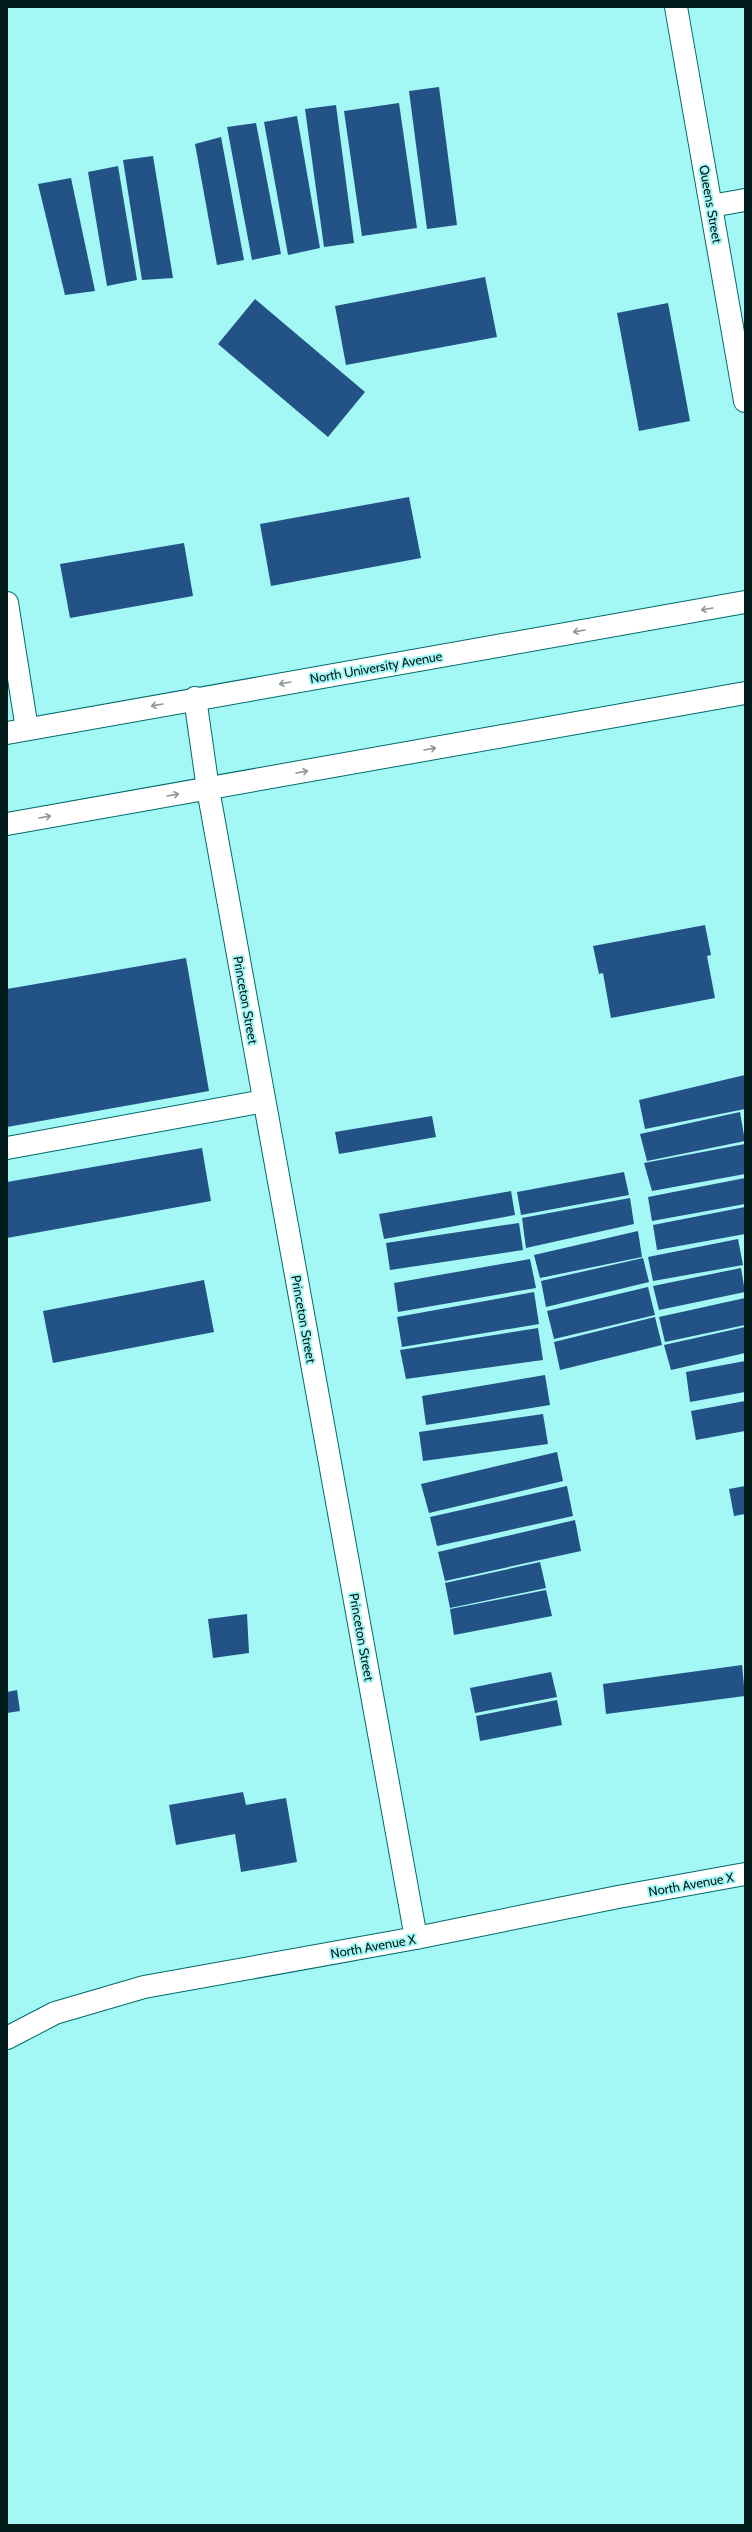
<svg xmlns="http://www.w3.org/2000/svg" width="752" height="2532" viewBox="0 0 752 2532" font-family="Cabin,sans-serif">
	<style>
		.building { fill: #235286 }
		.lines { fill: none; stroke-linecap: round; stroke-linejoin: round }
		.service-casing { stroke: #016b6a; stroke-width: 24 }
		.minor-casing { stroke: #016b6a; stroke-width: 24 }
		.primary-casing { stroke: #016b6a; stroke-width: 24 }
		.service { stroke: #fff; stroke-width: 22 }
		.minor { stroke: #fff; stroke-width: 22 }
		.primary { stroke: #fff; stroke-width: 22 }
		.oneway { stroke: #8c9898 }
		.labels { text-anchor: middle; stroke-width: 4; stroke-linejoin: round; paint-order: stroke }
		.street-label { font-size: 13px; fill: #001919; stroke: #a3f7f4 }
	</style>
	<rect width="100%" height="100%" fill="#a3f7f4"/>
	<!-- building -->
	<g class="building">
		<polygon points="439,87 457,225 427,229 409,91"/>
		<polygon points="399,103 417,228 362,236 344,111"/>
		<polygon points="336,105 354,243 324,247 305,109"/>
		<polygon points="297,116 320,248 288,255 264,122"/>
		<polygon points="256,123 281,254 252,260 227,127"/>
		<polygon points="221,137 244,260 217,265 195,144"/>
		<polygon points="153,156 173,278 142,280 123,160"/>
		<polygon points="118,166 137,280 107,286 88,172"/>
		<polygon points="71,178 95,291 65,295 38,184"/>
		<polygon points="485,277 497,337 346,365 335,306"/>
		<polygon points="255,299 365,392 328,437 218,344"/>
		<polygon points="668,303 690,421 639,431 617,313"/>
		<polygon points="409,497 421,558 271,586 260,524"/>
		<polygon points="184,543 193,596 70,618 60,564"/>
		<polygon points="705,925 711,955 707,956 715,998 611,1018 603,973 599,974 593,946"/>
		<polygon points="186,958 209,1091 7,1127 7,989"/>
		<polygon points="745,1075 745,1109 645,1129 639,1100"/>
		<polygon points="740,1112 745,1141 647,1161 640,1134"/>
		<polygon points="432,1116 436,1137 339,1154 335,1132"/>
		<polygon points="745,1144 745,1174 652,1191 644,1163"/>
		<polygon points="202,1148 211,1201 7,1238 7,1182"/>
		<polygon points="624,1172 629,1195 521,1215 517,1192"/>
		<polygon points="745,1178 745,1204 652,1221 648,1197"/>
		<polygon points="511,1191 515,1215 384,1239 379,1214"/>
		<polygon points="630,1198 634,1224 526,1248 522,1218"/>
		<polygon points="745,1207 745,1234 657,1250 653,1225"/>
		<polygon points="519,1223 523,1250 390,1270 386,1243"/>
		<polygon points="638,1231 642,1257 540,1278 534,1255"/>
		<polygon points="738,1239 743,1265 653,1281 648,1257"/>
		<polygon points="643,1258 649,1282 546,1307 541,1281"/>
		<polygon points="530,1259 536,1288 398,1312 394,1283"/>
		<polygon points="741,1268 745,1292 659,1310 653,1286"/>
		<polygon points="204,1280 214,1332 53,1363 43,1311"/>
		<polygon points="648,1287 655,1315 554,1339 547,1311"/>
		<polygon points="534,1292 539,1324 402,1347 397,1317"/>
		<polygon points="745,1298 745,1325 665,1342 659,1317"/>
		<polygon points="655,1317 662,1345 560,1370 554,1342"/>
		<polygon points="745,1327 745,1353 671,1370 664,1345"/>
		<polygon points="538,1328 543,1360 406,1379 400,1350"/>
		<polygon points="745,1361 745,1392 690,1402 686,1372"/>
		<polygon points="545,1375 550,1405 426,1425 422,1396"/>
		<polygon points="745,1401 745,1431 696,1440 691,1411"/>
		<polygon points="543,1414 548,1444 423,1461 419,1432"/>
		<polygon points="557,1452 563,1481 429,1513 421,1484"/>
		<polygon points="567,1486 573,1516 437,1546 430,1517"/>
		<polygon points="745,1486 745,1514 734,1516 729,1489"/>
		<polygon points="575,1520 581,1551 445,1581 438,1552"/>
		<polygon points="540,1562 546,1588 450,1608 445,1583"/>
		<polygon points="546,1590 552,1616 454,1635 450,1609"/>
		<polygon points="247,1614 249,1653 213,1658 208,1619"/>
		<polygon points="742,1665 745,1696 606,1714 603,1684"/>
		<polygon points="551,1672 557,1697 475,1713 470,1688"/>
		<polygon points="17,1690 20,1711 7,1713 7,1692"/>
		<polygon points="557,1700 562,1725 480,1741 476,1716"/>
		<polygon points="243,1792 246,1805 286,1798 297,1862 241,1872 235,1834 176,1845 169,1805"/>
	</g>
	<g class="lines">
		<!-- service casing -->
		<g class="service-casing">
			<g id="service">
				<polyline points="711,206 745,200"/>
				<polyline points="7,603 27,729"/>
				<polyline points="7,1148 264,1101"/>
			</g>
		</g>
		<!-- minor casing -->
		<g class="minor-casing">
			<g id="minor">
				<polyline points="676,7 745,401"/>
				<polyline points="195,698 208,789 416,1938"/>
				<polyline points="7,2038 55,2013 144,1987 416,1938 618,1897 745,1874"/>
			</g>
		</g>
		<!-- primary casing -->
		<g class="primary-casing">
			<g id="primary">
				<polyline points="7,733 745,602"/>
				<polyline points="7,824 745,693"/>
			</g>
		</g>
		<!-- service -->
		<use href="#service" class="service"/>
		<!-- minor -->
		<use href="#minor" class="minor"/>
		<!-- primary -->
		<use href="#primary" class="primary"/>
	</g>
	<!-- one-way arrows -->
	<defs><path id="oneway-shaft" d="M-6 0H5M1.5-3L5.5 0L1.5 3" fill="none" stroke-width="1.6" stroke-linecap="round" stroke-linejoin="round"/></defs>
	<g class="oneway">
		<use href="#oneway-shaft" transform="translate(707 609) rotate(170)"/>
		<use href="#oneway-shaft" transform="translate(579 631) rotate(170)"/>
		<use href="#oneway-shaft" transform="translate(285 683) rotate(170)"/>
		<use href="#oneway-shaft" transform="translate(157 705) rotate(170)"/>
		<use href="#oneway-shaft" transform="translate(430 749) rotate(-10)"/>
		<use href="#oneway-shaft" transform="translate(302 772) rotate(-10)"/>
		<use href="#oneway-shaft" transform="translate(173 795) rotate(-10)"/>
		<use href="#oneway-shaft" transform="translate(45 817) rotate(-10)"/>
	</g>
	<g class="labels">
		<!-- street labels -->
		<g class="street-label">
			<text transform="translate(711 204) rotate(80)" y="5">Queens Street</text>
			<text transform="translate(376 667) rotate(-10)" y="5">North University Avenue</text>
			<text transform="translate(246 1000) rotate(80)" y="5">Princeton Street</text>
			<text transform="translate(304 1319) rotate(80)" y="5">Princeton Street</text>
			<text transform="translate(362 1637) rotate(80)" y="5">Princeton Street</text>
			<text transform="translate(691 1884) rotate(-10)" y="5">North Avenue X</text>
			<text transform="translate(373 1946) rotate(-10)" y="5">North Avenue X</text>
		</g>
	</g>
	<!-- border -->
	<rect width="752" height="2532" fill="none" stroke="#001919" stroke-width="16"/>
</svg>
